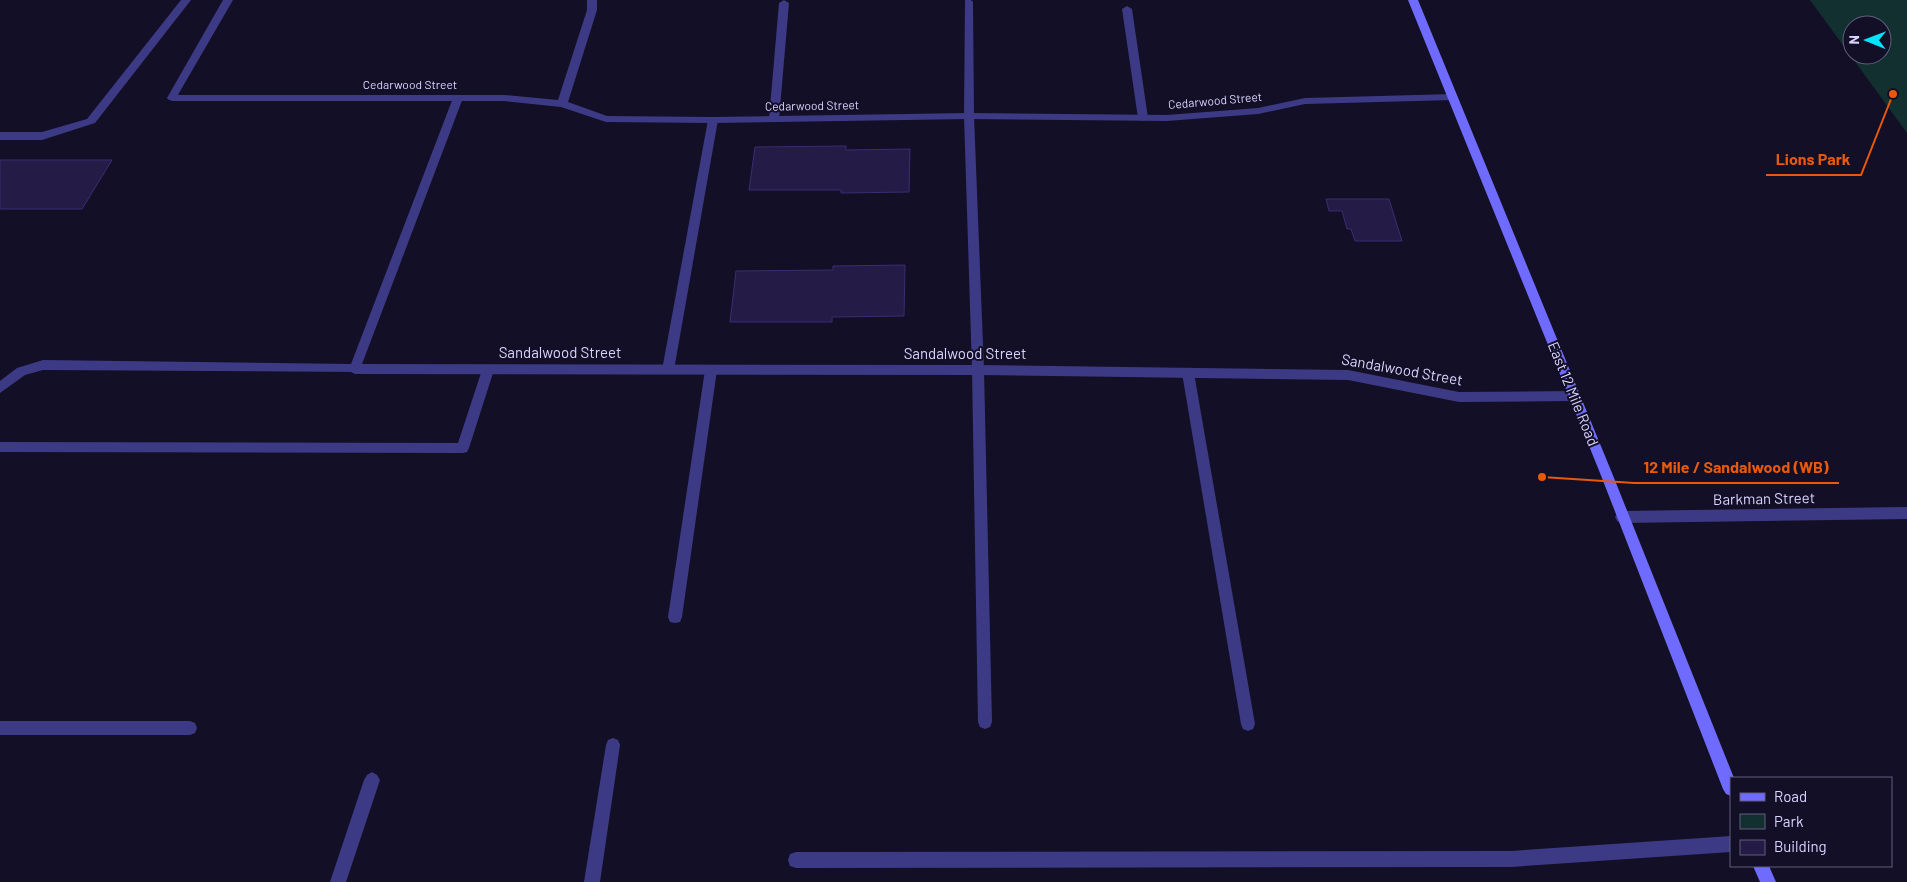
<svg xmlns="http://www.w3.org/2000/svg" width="1907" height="882" viewBox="0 0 1907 882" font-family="Barlow,sans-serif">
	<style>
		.green { fill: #12302f; fill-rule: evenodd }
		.building { fill: #241b47; stroke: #3b2d73 }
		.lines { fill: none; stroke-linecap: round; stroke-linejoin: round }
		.lane { fill: #3d3a85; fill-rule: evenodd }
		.street { fill: #3d3a85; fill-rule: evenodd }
		.secondary { fill: #6f6bff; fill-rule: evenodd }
		.labels { text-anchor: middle; stroke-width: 4; stroke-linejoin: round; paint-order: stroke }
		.far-street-label { font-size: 12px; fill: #d9d4ff; stroke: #130f26 }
		.street-label { font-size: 15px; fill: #d9d4ff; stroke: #130f26 }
		.leader { fill: none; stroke: #e8590c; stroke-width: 2 }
		.callout-dot { fill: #e8590c; stroke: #130f26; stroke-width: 2 }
		.callout-label { font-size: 16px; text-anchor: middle; font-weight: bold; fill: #e8590c; stroke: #130f26; stroke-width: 4; stroke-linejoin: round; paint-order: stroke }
	</style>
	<rect width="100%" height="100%" fill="#130f26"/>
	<!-- green -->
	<path class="green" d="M1810,0H1907V133ZM1852,25H1882V55H1852Z"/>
	<!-- building -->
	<g class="building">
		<polygon points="846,146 846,150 910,149 909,192 841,193 841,190 749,190 755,147"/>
		<polygon points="0,160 112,160 82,209 0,209"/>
		<polygon points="1326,199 1389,199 1402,241 1355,241 1351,229 1347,229 1342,211 1329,211"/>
		<polygon points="905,265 904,316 832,317 832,322 730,322 736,271 833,270 833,266"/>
	</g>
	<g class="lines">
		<!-- lane -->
		<g class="lane">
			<polygon points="181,0 191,0 95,123 42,140 0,140 0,132 42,132 87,119"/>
			<polygon points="223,0 233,0 175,100 169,100 167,98"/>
			<polygon points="784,0 789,3 779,119 774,122 769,119 779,3"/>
			<polygon points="965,0 971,0 973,2 974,116 984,370 992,722 990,727 985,729 980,727 978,722 972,370 964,116"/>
			<polygon points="1127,6 1132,9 1148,118 1143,121 1138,118 1122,9"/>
			<polygon points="458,95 463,98 359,372 43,370 25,375 0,393 0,381 17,368 43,360 351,364 453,98"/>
			<polygon points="713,117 718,120 674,370 672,373 664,373 662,370 708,120"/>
			<polygon points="488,365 492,367 494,370 469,448 467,452 463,453 0,452 0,442 458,443 482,370 484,367"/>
			<polygon points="711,365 715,367 717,370 682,617 680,622 675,623 670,622 668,617 705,370 707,367"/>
			<polygon points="1188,368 1192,370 1194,373 1255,724 1253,729 1248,731 1243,729 1241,724 1182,373 1184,370"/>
			<polygon points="0,721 190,721 195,723 197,728 195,733 190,735 0,735"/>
			<polygon points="613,738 618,740 620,745 600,882 584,882 606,745 608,740"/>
			<polygon points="372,772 377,775 380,780 346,882 330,882 364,780 367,775"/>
			<polygon points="1731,836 1731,852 1511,867 796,868 790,866 788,860 790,854 796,852 1511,851"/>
		</g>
		<!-- street -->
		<g class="street">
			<polygon points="587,0 597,0 597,10 568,102 607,116 713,117 969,113 1167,115 1258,108 1305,98 1453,94 1458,97 1453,100 1305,104 1258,114 1167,121 969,119 713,123 606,122 561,107 504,101 172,101 167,98 172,95 504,95 558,100 587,10"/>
			<polygon points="355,364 978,365 1348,370 1459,392 1573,391 1577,392 1579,396 1577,400 1573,401 1459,402 1348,380 978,375 355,374 351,372 349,369 351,366"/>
			<polygon points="1907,507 1907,519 1622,523 1617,521 1615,517 1617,513 1622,511"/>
		</g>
		<!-- secondary -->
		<g class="secondary">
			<polygon points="1408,0 1418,0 1612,473 1734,778 1731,778 1731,796 1726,794 1723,789 1600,473"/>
			<polygon points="1753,866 1769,866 1776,882 1760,882"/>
		</g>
	</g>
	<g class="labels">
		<!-- far-street labels -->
		<g class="far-street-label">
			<text x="410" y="89">Cedarwood Street</text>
			<text transform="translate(1215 101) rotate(-5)" y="4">Cedarwood Street</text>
			<text transform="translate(812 106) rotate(-1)" y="4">Cedarwood Street</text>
		</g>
		<!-- street labels -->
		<g class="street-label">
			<text x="560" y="358">Sandalwood Street</text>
			<text x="965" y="359">Sandalwood Street</text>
			<text transform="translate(1402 370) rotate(10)" y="5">Sandalwood Street</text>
			<text transform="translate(1573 394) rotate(68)" y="5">East 12 Mile Road</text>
			<text transform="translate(1764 499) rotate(-1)" y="5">Barkman Street</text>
		</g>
	</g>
	<!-- callouts -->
	<path class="leader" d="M1893 94L1861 175H1766M1542 477L1634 483H1839"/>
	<g class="callout-dot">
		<circle cx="1893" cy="94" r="5"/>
		<circle cx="1542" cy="477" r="5"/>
	</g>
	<g class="callout-label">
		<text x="1813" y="165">Lions Park</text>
		<text x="1736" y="473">12 Mile / Sandalwood (WB)</text>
	</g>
	<!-- legend -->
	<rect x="1730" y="777" width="162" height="90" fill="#130f26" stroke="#625e7d"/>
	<rect x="1740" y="793" width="25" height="8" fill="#6f6bff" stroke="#625e7d"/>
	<text x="1774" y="802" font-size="15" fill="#d9d4ff">Road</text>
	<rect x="1740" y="814" width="25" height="15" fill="#12302f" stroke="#625e7d"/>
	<text x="1774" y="827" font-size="15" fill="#d9d4ff">Park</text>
	<rect x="1740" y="840" width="25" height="15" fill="#241b47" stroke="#625e7d"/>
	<text x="1774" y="852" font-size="15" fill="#d9d4ff">Building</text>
	<!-- north arrow -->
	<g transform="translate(1867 40) rotate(271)"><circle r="24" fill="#130f26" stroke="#625e7d"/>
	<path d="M0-4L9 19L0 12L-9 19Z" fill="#00e5ff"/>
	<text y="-8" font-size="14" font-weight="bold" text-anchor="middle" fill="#d9d4ff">N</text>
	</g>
</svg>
